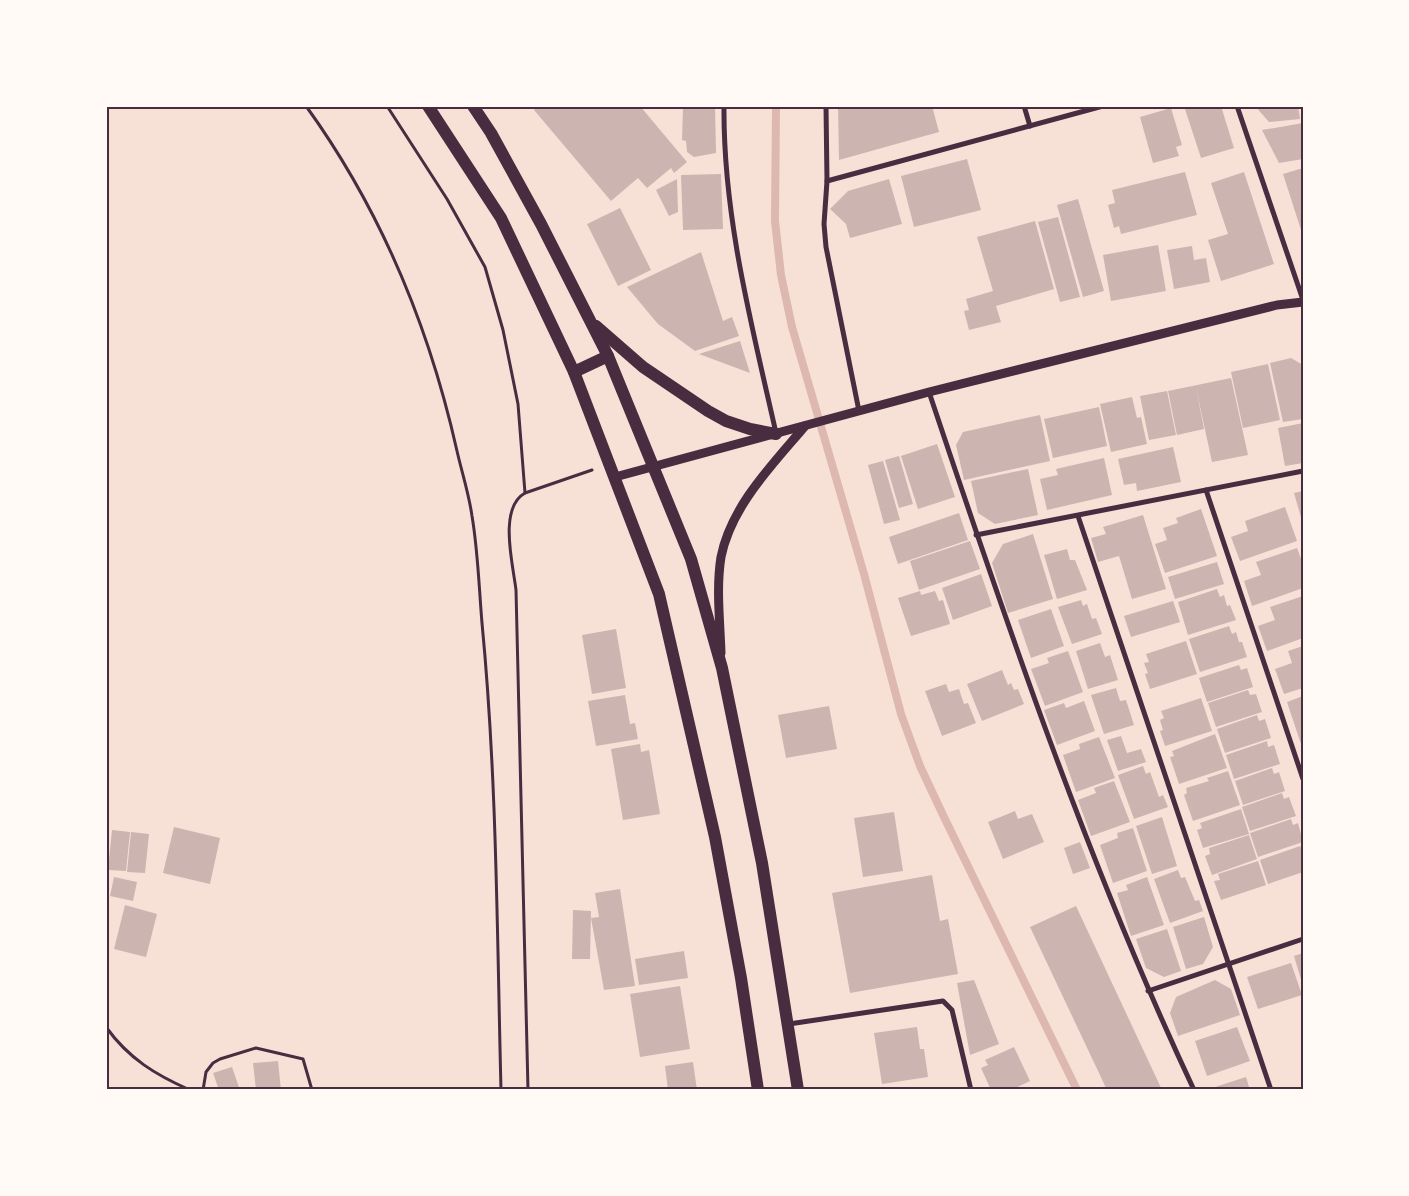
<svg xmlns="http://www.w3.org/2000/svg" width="1409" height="1196" viewBox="0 0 1409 1196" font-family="Figtree,sans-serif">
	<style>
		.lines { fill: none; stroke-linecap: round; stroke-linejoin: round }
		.stream { stroke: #dcb8b0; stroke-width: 8 }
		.building { fill: #ccb4b1 }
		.path { stroke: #4a2c40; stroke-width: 3 }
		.minor { stroke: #4a2c40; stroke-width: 5 }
		.tertiary { stroke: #4a2c40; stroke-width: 9 }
		.primary { stroke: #4a2c40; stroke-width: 12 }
		.neatline { fill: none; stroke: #4a2c40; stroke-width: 2 }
	</style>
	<rect width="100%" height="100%" fill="#f7e1d7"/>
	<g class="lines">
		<!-- stream -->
		<polyline class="stream" points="776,106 775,221 781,275 792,327 864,574 901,714 920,766 943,815 1077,1090"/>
	</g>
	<!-- building -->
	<g class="building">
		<polygon points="538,106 640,106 687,162 674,173 671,168 647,188 638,178 611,201 534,110"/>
		<polygon points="683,106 715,106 716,153 694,157 687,152 686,141 682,140"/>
		<polygon points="838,106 932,106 939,132 839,160"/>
		<polygon points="1184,106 1221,106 1234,148 1201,158"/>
		<polygon points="1255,106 1298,106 1300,119 1269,122"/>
		<polygon points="1171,108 1182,145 1176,147 1179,156 1153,163 1140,117"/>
		<polygon points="1303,123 1303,159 1279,163 1262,130"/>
		<polygon points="967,159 981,210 914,227 901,176"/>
		<polygon points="1303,168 1303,233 1302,233 1283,174"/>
		<polygon points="1185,172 1197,215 1121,234 1119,226 1114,228 1108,205 1115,203 1112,190"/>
		<polygon points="1244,172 1274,264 1221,281 1208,240 1228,234 1211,183"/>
		<polygon points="721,174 723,229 683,230 681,175"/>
		<polygon points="677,179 678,212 669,216 656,190"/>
		<polygon points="889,179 902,224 850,238 846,224 830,209 848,191"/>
		<polygon points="1078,199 1104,291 1083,297 1057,205"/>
		<polygon points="620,208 651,270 618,286 587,224"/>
		<polygon points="1058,217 1080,297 1060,302 1038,222"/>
		<polygon points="1035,221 1054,289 996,306 1001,322 969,330 964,311 969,310 966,299 993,291 977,237"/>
		<polygon points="1158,245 1166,291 1111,301 1103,255"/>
		<polygon points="1192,246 1194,260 1206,258 1210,282 1174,289 1167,250"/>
		<polygon points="701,252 723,321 732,317 739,336 695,351 658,324 627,287"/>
		<polygon points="740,341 750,373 699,354"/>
		<polygon points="1291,358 1303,365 1303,419 1283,422 1270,363"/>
		<polygon points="1268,364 1280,420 1243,428 1231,372"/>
		<polygon points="1231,378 1248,455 1212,462 1196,388 1204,429 1177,435 1168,391"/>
		<polygon points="1167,391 1176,435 1149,440 1140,396"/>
		<polygon points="1132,397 1137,418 1141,417 1147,444 1111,452 1100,404"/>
		<polygon points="1099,407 1107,446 1053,458 1044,419"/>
		<polygon points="1040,415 1050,461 964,480 956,445 963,432"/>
		<polygon points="1303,423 1303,463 1285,466 1278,428"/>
		<polygon points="937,444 955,497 918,509 901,456"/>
		<polygon points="1173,447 1181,482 1137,491 1136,483 1124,485 1118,459"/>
		<polygon points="899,456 913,504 899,508 885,460"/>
		<polygon points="1104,458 1112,495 1047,510 1040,479 1058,475 1056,469"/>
		<polygon points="883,461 900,520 884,524 868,465"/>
		<polygon points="1028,469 1038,515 995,524 978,513 971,481"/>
		<polygon points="1303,491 1303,521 1302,521 1294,493"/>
		<polygon points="1285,507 1297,541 1240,561 1231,537 1248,531 1245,521"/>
		<polygon points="1201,509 1217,556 1165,573 1155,544 1167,540 1163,528 1178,523 1176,518"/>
		<polygon points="959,513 968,540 898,564 889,537"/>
		<polygon points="1143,515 1166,589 1132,599 1119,556 1098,562 1091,538 1106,534 1103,527"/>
		<polygon points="1033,534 1053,599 1008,613 992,563 1003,544"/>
		<polygon points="970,541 980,569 919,590 910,561"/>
		<polygon points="1297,548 1303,564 1303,588 1252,606 1244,581 1261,575 1256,562"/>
		<polygon points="1067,549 1070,560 1075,560 1087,590 1057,599 1044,555"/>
		<polygon points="1217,562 1224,584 1175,599 1168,577"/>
		<polygon points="981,574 992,606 953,620 942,588"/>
		<polygon points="1217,589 1220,597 1224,595 1227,606 1230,605 1236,620 1188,635 1178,602"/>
		<polygon points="920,591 921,595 935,591 939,601 943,600 950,624 911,636 898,598"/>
		<polygon points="1303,596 1303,638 1267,651 1258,626 1275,620 1270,607"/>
		<polygon points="1081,600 1083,606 1087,604 1092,619 1096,618 1102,634 1072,644 1058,607"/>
		<polygon points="1173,601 1180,622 1131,637 1124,616"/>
		<polygon points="1051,609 1064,646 1031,658 1018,620"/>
		<polygon points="1229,626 1232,634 1236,632 1239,642 1242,642 1247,657 1200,672 1189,639"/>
		<polygon points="616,629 626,688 592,694 582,635"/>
		<polygon points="1186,641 1197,674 1150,689 1145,674 1148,673 1144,663 1149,662 1146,654"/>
		<polygon points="1100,643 1105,657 1110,655 1118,680 1088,689 1076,651"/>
		<polygon points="1303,646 1303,688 1284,694 1275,669 1292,663 1288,651"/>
		<polygon points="1068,651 1083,692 1045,706 1031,669 1049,663 1047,658"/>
		<polygon points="1239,665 1241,670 1247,668 1253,687 1207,702 1199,678"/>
		<polygon points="1002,670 1008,685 1011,683 1014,690 1018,689 1024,704 982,721 967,684"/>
		<polygon points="946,684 949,692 959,689 964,704 968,703 976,723 942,736 925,691"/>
		<polygon points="1116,688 1120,701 1126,700 1134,725 1104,734 1091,695"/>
		<polygon points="1248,690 1250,695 1256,694 1262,712 1216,727 1208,703"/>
		<polygon points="625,695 630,724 635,723 638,739 596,746 588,701"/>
		<polygon points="1303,696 1303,747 1302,747 1287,702"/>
		<polygon points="1201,698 1212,731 1165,746 1160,731 1163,730 1160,720 1164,718 1161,711"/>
		<polygon points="1084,701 1095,731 1057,745 1044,710 1064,703 1066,708"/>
		<polygon points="829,706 837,749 786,758 778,715"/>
		<polygon points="1257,715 1259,721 1265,719 1271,738 1225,753 1217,729"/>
		<polygon points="1215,734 1227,768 1179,784 1170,757 1174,756 1172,751"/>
		<polygon points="1121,736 1127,753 1141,749 1146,762 1118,771 1107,740"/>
		<polygon points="1099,737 1115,778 1076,792 1063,755 1080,749 1079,744"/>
		<polygon points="1267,741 1268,747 1274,745 1280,764 1234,779 1226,755"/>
		<polygon points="640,744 641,752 649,750 660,814 623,820 611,749"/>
		<polygon points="1143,766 1146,774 1150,772 1159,797 1163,795 1168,807 1134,819 1118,775"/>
		<polygon points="1272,768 1274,774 1279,772 1285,791 1243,805 1235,781"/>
		<polygon points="1228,771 1240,805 1193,821 1184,795 1187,793 1186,788 1209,781 1207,778"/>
		<polygon points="1114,781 1130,822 1091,836 1078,800 1096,793 1094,788"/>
		<polygon points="1282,793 1284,799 1289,797 1296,816 1250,831 1242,807"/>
		<polygon points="1241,809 1249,834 1203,848 1197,830 1202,828 1200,823"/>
		<polygon points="1015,811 1018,819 1032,814 1044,842 1003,859 988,822"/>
		<polygon points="894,812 903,871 863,877 854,818"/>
		<polygon points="1162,817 1177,866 1152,874 1136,826"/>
		<polygon points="1291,819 1293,825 1298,823 1303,842 1258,857 1250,833"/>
		<polygon points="174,827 220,838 210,884 163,873"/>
		<polygon points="1133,828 1147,871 1113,883 1100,845 1118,838 1117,833"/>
		<polygon points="112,830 130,832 126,871 108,870"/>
		<polygon points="131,832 149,834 145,873 127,872"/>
		<polygon points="1249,835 1257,859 1212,875 1205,856 1210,854 1209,848"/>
		<polygon points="1080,842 1090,868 1073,874 1064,848"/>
		<polygon points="1300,846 1303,851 1303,872 1268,884 1260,860"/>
		<polygon points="1258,861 1266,885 1221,900 1214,881 1220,880 1218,874"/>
		<polygon points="1178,870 1181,878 1185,877 1195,901 1199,900 1203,911 1170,923 1154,879"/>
		<polygon points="932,875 940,921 948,919 958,974 850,993 832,893"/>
		<polygon points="114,877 137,882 133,901 110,896"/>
		<polygon points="1147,877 1164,925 1131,936 1117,893 1128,890 1126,885"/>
		<polygon points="620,889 635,986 604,990 591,918 599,917 595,893"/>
		<polygon points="125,905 157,914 146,957 114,949"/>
		<polygon points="1076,906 1162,1090 1107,1090 1030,927"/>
		<polygon points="573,910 591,911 590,959 572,959"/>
		<polygon points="1204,917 1213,947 1203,964 1186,969 1173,927"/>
		<polygon points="1167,929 1181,971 1164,977 1146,968 1136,939"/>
		<polygon points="684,951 688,978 639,985 635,959"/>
		<polygon points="1303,953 1303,983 1302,983 1294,956"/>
		<polygon points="1291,963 1302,995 1258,1009 1247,977"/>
		<polygon points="974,980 999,1044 970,1055 957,983"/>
		<polygon points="1215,980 1231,989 1240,1015 1178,1036 1170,1013 1176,997"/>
		<polygon points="680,986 690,1049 640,1057 630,994"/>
		<polygon points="917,1027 920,1049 924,1049 928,1077 882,1084 874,1033"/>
		<polygon points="1237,1027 1250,1061 1207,1076 1195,1041"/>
		<polygon points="1014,1047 1030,1081 1011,1090 991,1090 981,1068 988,1065 985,1060"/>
		<polygon points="278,1061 281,1090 256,1090 253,1063"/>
		<polygon points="693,1062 697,1090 668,1090 665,1066"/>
		<polygon points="232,1067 240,1090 219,1090 213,1073"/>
		<polygon points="1246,1077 1250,1090 1209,1090 1209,1089"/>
	</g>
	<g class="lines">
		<!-- path -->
		<g class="path">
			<path d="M306,106C381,210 429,326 457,451C462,473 469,494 472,516C478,551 479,588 482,623C497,778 497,934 501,1090"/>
			<polyline points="387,106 447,199 485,267 503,330 518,404 525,493"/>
			<path d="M106,1027C129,1059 156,1075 190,1090"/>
			<polyline points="203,1090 206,1072 213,1063 220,1059 256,1048 303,1059 312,1090"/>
			<path d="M528,1090L516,590C513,564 498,508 525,493L592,470"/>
		</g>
		<!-- minor -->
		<g class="minor">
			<path d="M724,106C723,217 752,326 776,433"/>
			<polyline points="826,106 827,181 824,224 826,247 859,411"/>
			<polyline points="1024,106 1030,126"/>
			<polyline points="1237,106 1303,300"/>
			<polyline points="827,181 1103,106"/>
			<path d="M929,392C1008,628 1088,864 1194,1090"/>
			<polyline points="1206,490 1303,779"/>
			<polyline points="1078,516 1271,1090"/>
			<polyline points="976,535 1303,471"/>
			<polyline points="1148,991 1303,939"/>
			<polyline points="789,1024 943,1001 952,1010 971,1090"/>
		</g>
		<!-- tertiary -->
		<g class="tertiary">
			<polyline points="615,477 929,392 1277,305 1303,302"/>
			<path d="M721,653C720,621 716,588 721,557C731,506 773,464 805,426"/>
		</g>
		<!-- primary -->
		<g class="primary">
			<polyline points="428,106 501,218 574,372 659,594 715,837 741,978 758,1090"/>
			<polyline points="473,106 491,133 541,224 608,356 691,559 722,668 762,863 798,1090"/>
			<polyline points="596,326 643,367 708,411 726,421 750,429 776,434"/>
			<polyline points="574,372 608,356"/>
		</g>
	</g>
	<!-- border -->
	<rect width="1409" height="1196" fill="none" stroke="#fffaf5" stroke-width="215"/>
	<rect x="108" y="108" width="1194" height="980" class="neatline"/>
</svg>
